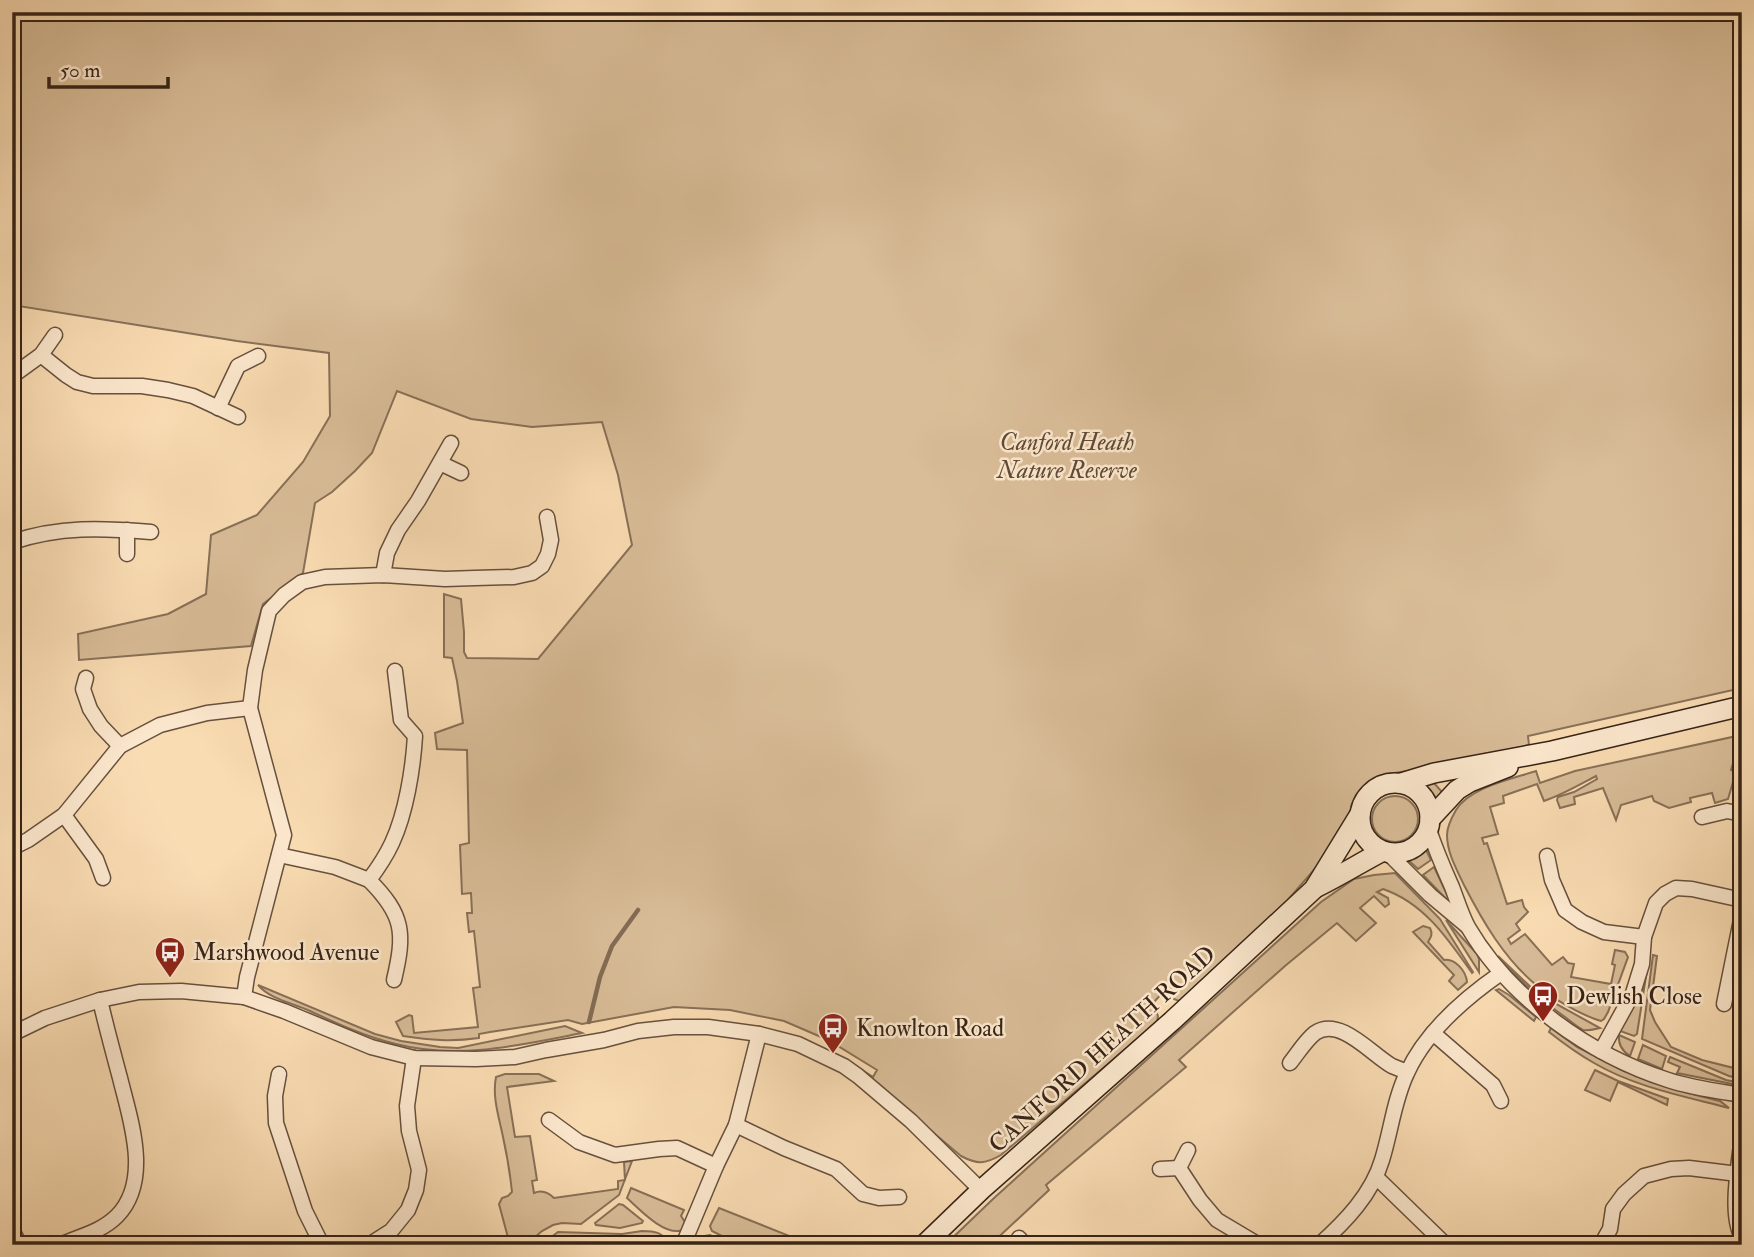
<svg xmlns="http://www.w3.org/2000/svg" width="1754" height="1257" viewBox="0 0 1754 1257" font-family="'IM FELL Double Pica',serif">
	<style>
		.green { fill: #d9bd98; stroke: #887057; stroke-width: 2 }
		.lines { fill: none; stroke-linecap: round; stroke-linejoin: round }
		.stream { stroke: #836c54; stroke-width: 4.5 }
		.street-casing { stroke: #67513d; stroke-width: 17 }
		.secondary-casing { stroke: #362316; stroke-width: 22 }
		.street { stroke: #fce8ce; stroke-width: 14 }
		.secondary { stroke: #fce8ce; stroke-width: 19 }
		.labels { text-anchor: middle; stroke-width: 5; stroke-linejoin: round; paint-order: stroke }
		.park-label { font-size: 24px; font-style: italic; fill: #5f4a36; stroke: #fce8ce }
		.poi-label { font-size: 24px; fill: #362316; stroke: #fce8ce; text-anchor: start }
		.street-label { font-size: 24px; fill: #362316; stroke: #fce8ce }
	</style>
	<rect width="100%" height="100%" fill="#fadcb3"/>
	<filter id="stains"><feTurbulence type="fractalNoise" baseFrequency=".00286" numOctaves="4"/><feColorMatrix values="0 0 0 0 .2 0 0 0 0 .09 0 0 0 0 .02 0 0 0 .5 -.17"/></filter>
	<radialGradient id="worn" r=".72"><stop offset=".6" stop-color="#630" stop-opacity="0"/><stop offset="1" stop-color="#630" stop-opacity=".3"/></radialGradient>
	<!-- green -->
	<g class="green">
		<path d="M12,12H1742V688L1528,736L1529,745L1428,768L1394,773L1377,778L1361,789L1352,804L1349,817L1320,863L1286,902L1182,999L1179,1001L1171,998L1165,990L1153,1003L1158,1016L1157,1022L1001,1155C985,1164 978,1165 961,1156L847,1060L873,1077L877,1070L828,1040L784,1021L730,1010L674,1007L582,1024L568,1020L490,1032L479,1034V1038C451,1042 430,1040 403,1036L396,1022L409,1015L412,1016L414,1033L478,1027L473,988L480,987L474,931L469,932L467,913H472L471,893L462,894L460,845L469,843L467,750L437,749L435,733L463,723L457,681L452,658L444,657V594L461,599L464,632V652L467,658L538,659L632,545L618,475L602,422L532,427L471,419L397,391L372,453L355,471L332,492L315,503L303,573L263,604L251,646L79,660L78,634L168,614L206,594L211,535L257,515L303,462L330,416L329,353L237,341L12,305Z"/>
		<path d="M1737,736L1740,741L1731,770L1736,772L1728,799L1715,803L1712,793L1690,798L1691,802L1669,808L1654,801L1652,796L1621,805L1616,820L1603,788L1574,797L1575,804L1560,808L1557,800L1558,797L1574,792L1597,779L1596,776C1579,785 1562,795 1544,801L1537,784L1503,796L1504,803L1490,807L1498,834L1482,838L1484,844L1487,843L1507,904L1522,900L1524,907L1528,912L1516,924L1520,930L1508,939L1511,944L1525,934L1552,965L1563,957L1568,963L1574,964L1571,977L1611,984L1615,965L1612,964L1615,950L1625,952L1628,957L1608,1012L1604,1019L1601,1021C1583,1016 1550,997 1536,985C1504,958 1483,922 1464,885C1457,870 1447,853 1447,835C1447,827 1452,817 1456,810C1470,787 1512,779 1536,771L1540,783L1575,771Z"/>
		<polygon points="1434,783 1442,792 1434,802 1422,786"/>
		<circle cx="1395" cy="819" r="23"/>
		<polygon points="1425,848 1431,860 1418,869 1407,859 1414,857"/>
		<polygon points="1434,867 1452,905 1423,875"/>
		<path d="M1395,873L1440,919L1473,972L1472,973C1448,939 1424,903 1383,889L1377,892L1388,898L1389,904L1385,907L1374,896L1360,908L1376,923L1356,941L1337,923L1285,966L1179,1060L1186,1067L1046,1185L1049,1190L990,1245H945L993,1199L1321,902L1354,879L1374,875Z"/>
		<polygon points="1446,920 1477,954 1479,959 1479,972"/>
		<path d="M1423,926L1430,928C1433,934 1431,937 1428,942L1444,960C1455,958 1466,971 1467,982L1458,990L1449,981L1454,975L1413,932Z"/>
		<polygon points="1653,955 1657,956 1650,1010 1655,1022 1671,1047 1702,1060 1734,1068 1742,1058 1742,1079 1729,1076 1642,1039"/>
		<path d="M1498,956L1538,994L1600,1028C1595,1029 1589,1031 1583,1030C1577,1027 1570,1021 1565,1017C1540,999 1517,979 1498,956Z"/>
		<polygon points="1647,970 1637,1034 1634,1036 1620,1031"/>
		<path d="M258,985L375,1034L401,1041L440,1047L458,1048L565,1026L582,1033C521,1045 457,1060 396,1044C366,1037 338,1024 310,1011C293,1003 271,1000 258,985Z"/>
		<polygon points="1499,989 1509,995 1536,1017 1534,1021 1496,990"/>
		<path d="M1551,1028L1577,1047L1624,1071L1684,1092L1720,1101L1729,1108C1683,1096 1635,1087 1594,1063C1578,1054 1563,1043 1549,1032Z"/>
		<path d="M1619,1035L1635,1042L1630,1056C1622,1051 1618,1045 1619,1035Z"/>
		<polygon points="1643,1045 1666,1056 1662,1069 1638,1059"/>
		<polygon points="1670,1057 1726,1080 1742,1083 1742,1086 1677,1073 1680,1067 1668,1062"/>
		<polygon points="1595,1070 1618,1081 1668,1099 1667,1105 1618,1082 1610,1101 1585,1090"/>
		<path d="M505,1074H539L554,1081L507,1087L515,1137L530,1136L537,1180L532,1181L534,1193C541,1190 548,1192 554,1198L618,1189V1181L625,1180L624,1162L632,1161L619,1195L581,1224L562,1223L553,1225L542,1231L526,1245H510L499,1204L502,1198L508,1196L512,1192C510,1173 507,1155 503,1137C499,1117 492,1097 496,1077Z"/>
		<path d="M631,1188L684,1210L681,1216L685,1222L683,1230C665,1237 639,1209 627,1198Z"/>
		<polygon points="619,1204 623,1205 643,1221 642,1223 620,1228 596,1225 595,1223"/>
		<polygon points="719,1208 792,1237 800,1245 706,1245 701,1242 705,1236 710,1235 725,1242 726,1238 712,1231 710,1226"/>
		<path d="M642,1231C653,1231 666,1232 667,1245H578L576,1241L570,1245H541L558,1232L622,1234Z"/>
	</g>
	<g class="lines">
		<!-- stream -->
		<polyline class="stream" points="589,1022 600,977 612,946 638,910"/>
		<!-- street casing -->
		<g class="street-casing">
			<g id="street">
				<polyline points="41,355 66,375 77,382 93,386 142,386 168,390 193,396 238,417"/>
				<polyline points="12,376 41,355 55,335"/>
				<polyline points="218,408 238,366 258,356"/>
				<polyline points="440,463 461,473"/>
				<path d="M12,542C60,526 102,528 151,532"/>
				<polyline points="127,554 127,530"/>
				<polyline points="383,575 387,553 398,530 418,501 451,443"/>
				<polyline points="86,678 83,689 90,709 101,726 120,746"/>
				<polyline points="64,815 96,859 103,878"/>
				<polyline points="1702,817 1727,811 1742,814"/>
				<path d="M1428,827C1435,848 1443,867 1452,887C1457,900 1461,914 1468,927C1510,999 1590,1055 1668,1080C1692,1088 1717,1091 1742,1095"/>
				<polyline points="12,848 28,840 64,815 120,746 160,725 207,713 250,708"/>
				<polyline points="1387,852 1430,895 1467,926"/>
				<path d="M279,855L335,867L369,880C378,868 386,856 392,843C406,813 413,769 415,736L401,720L395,671"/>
				<polyline points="1547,856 1552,880 1565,910 1582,922 1604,932 1644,937"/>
				<path d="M369,880C404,915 405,933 394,980"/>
				<polyline points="244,997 247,977 284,835 250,708 255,670 269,611 284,595 302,582 325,577 383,575 445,579 475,578 514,577 532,573 542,566 548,554 551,540 547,517"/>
				<polyline points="1724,1004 1742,915"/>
				<polyline points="1433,1033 1493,1085 1501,1101"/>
				<polyline points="12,1034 45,1018 100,1000 139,992 181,991 244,997 284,1011 371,1047 414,1058 476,1059 515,1057 546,1050 604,1040 638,1031 674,1027 708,1027 759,1034 798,1044 844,1066 858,1076 911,1121 981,1190"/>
				<polyline points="1601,1051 1633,993 1642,964 1644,937 1656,903 1665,894 1676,888 1692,889 1742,900"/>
				<path d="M1290,1063C1298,1053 1305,1041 1315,1033C1340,1016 1372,1055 1392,1066C1397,1068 1402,1070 1407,1072"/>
				<polyline points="279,1074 275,1096 276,1123 305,1211 322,1245"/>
				<polyline points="549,1120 579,1142 615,1155 659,1149 677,1148 716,1166"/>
				<polyline points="736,1125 784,1148 836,1169 863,1194 879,1198 899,1197"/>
				<path d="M1742,1137C1739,1164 1729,1214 1742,1237"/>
				<polyline points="1188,1150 1179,1168 1200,1200 1217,1220 1259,1245"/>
				<polyline points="1160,1169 1179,1168"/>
				<polyline points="1376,1177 1446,1245"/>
				<polyline points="12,1230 20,1245"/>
				<polyline points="1019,1238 1025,1245"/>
				<path d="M60,1245C80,1236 101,1232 117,1216C152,1180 130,1119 120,1078C113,1052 106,1026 100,1000"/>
				<polyline points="369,1245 391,1231 408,1210 416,1190 419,1170 409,1131 407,1106 414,1058"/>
				<polyline points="683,1245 716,1166 736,1125 759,1034"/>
				<path d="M1319,1245C1345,1222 1372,1194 1382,1160C1391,1131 1394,1100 1407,1073C1426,1031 1465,998 1501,973"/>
				<polyline points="1601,1245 1610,1229 1613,1209 1624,1194 1644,1176 1671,1169 1689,1168 1738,1174"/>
			</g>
		</g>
		<!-- secondary casing -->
		<g class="secondary-casing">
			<g id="secondary">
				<polyline points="1401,783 1434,773 1552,751 1742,706"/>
				<circle cx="1395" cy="818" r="35"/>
				<polyline points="1430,819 1457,790 1470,782 1508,767"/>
				<path d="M1315,888C1338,877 1360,863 1383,851"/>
				<polyline points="924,1245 981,1190 1172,1021 1314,889 1360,814"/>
			</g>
		</g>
		<!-- street -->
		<use href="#street" class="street"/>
		<!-- secondary -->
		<use href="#secondary" class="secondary"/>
	</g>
	<!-- icons -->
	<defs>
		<g id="bus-pin" transform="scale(1.575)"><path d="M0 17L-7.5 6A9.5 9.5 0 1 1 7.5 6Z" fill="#8f2418" stroke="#fce8ce"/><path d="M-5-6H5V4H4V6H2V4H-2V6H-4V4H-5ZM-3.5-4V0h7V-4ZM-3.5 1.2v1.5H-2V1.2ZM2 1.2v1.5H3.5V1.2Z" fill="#fff"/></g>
	</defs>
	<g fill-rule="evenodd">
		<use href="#bus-pin" x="170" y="952"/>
		<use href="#bus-pin" x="1543" y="996"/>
		<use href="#bus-pin" x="833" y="1028"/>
	</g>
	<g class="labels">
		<!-- park labels -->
		<g class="park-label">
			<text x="1067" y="450">Canford Heath<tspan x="1067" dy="28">Nature Reserve</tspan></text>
		</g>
		<!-- poi labels -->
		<g class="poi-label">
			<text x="193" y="960">Marshwood Avenue</text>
			<text x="1566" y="1004">Dewlish Close</text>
			<text x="856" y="1036">Knowlton Road</text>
		</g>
		<!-- street labels -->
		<g class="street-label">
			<text transform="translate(1102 1049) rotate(-42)" y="8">CANFORD HEATH ROAD</text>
		</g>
	</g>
	<!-- margin -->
	<rect width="1754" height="1257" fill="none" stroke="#fadcb3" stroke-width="42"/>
	<rect x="14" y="14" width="1726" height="1229" fill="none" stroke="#362316" stroke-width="3.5"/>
	<rect x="21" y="21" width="1712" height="1215" fill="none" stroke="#362316" stroke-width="2"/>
	<!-- scale -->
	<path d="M49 77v10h119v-10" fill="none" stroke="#362316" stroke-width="3.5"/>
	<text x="60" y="77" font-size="21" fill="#362316" stroke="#fce8ce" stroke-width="5" paint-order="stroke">50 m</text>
	<rect width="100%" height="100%" filter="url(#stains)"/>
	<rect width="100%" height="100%" fill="url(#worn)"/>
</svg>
